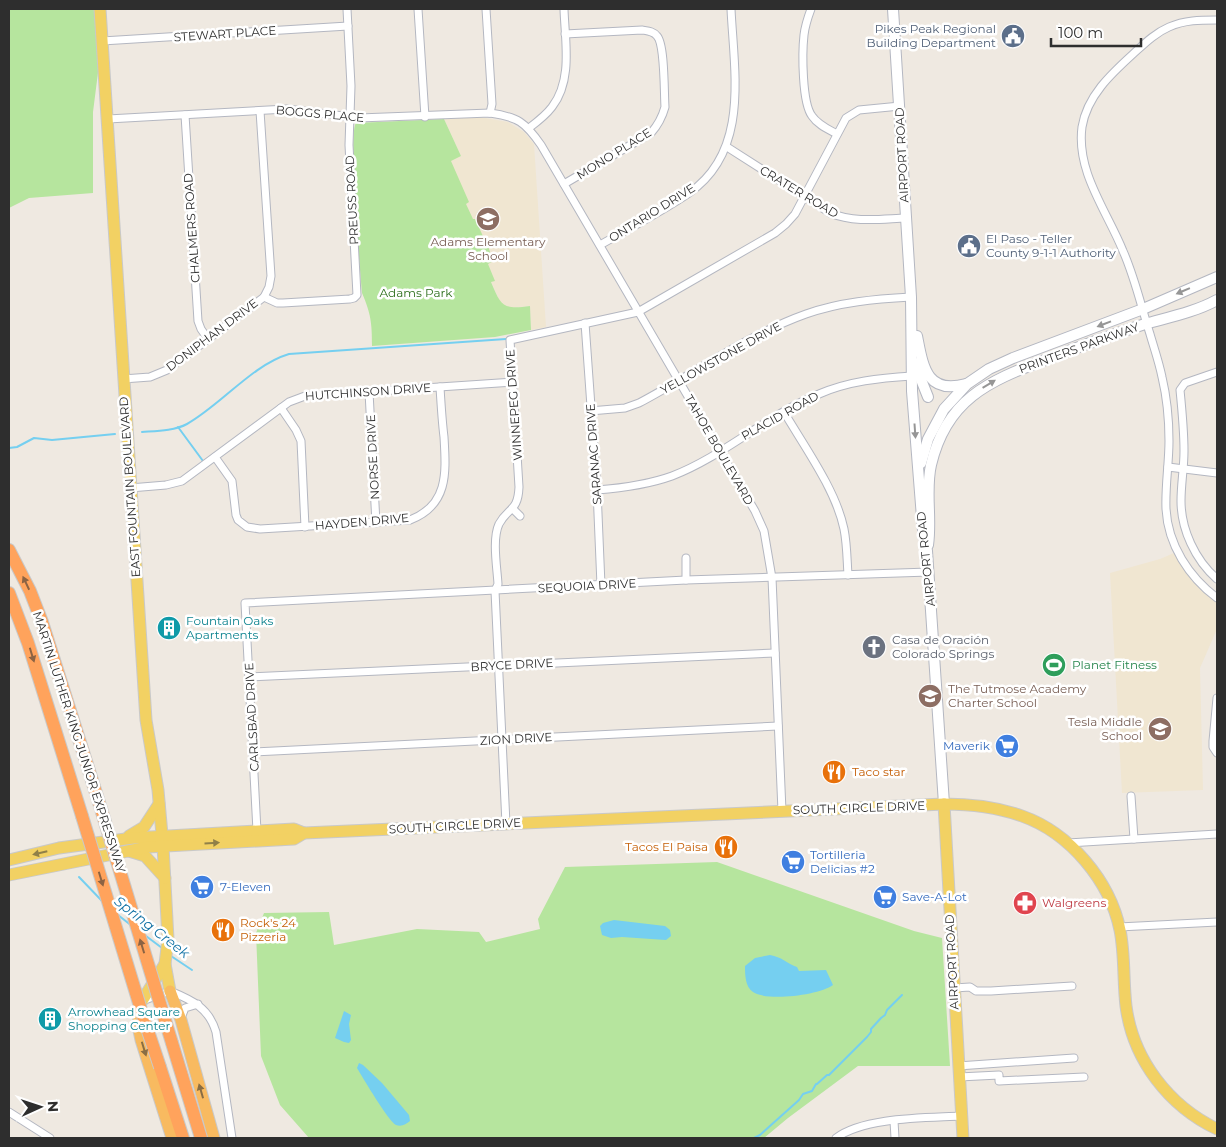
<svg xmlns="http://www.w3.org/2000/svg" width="1226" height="1147" viewBox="0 0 1226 1147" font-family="Montserrat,sans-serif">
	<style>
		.education { fill: #f0e6d1 }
		.green { fill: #b6e59e }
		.water { fill: #75cff0 }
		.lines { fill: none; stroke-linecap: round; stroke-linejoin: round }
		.stream { stroke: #75cff0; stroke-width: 2 }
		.minor-casing { stroke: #b4b7c1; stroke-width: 9 }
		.secondary-casing { stroke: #b4b7c1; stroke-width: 12 }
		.primary-casing { stroke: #c9c9c9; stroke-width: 13 }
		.trunk-casing { stroke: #c9c9c9; stroke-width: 13 }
		.motorway-casing { stroke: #c9c9c9; stroke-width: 14 }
		.minor { stroke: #fff; stroke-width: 7 }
		.secondary { stroke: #fff; stroke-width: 10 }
		.primary { stroke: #f2d163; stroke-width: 11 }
		.trunk { stroke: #f8ba60; stroke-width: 11 }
		.motorway { stroke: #ffa35c; stroke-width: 12 }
		.motorway-bridge-casing { stroke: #c9c9c9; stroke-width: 14; stroke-linecap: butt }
		.motorway-bridge { stroke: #ffa35c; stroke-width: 12 }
		.oneway { fill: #969696 }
		.oneway2 { fill: #8c6343 }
		.oneway3 { fill: #908048 }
		.oneway4 { fill: #896d44 }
		.labels { text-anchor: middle; stroke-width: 5; stroke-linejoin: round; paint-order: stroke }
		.service-label { font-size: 12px; fill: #4e5e75; stroke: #fff; text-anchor: end }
		.street-label { font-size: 12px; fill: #2e2e2e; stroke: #fff }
		.education-label { font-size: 12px; fill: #785e54; stroke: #fff }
		.park-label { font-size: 12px; fill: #2c6e1b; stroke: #fff }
		.culture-label { font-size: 12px; fill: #0d838f; stroke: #fff; text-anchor: start }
		.worship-label { font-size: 12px; fill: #5b616d; stroke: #fff; text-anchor: start }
		.leisure-label { font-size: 12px; fill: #27864d; stroke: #fff; text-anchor: start }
		.shop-label { font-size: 12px; fill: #366cbe; stroke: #fff; text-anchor: start }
		.food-label { font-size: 12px; fill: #c56008; stroke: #fff; text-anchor: start }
		.health-label { font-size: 12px; fill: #be3a42; stroke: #fff; text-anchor: start }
		.water-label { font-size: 14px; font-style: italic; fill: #0d6fa3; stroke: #fff }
	</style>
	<rect width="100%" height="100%" fill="#efe9e1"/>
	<!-- education -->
	<g class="education">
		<polygon points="479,117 508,122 524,132 534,144 546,327 531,330 530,306 512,308 505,306 500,302 491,282 449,159 461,156 444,119"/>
		<polygon points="1174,553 1192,581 1217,602 1217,629 1200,668 1203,790 1122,793 1110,573 1160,559"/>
	</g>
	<!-- green -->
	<g class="green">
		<polygon points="9,9 100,9 102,41 93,112 93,193 29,198 9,208"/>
		<path d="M444,119L461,156L451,161L469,202L466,204L473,219H475L489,249L493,261L488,264L495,281L491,282C501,306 503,310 530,306L531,330L495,337L372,346C372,323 371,314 362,293C360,270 348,133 356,123Z"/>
		<polygon points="717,862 914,931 942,938 950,1066 858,1066 788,1118 764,1138 309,1138 280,1105 261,1056 256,933 264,913 329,912 334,945 417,929 479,932 486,942 540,929 538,919 565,867"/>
	</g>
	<!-- water -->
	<g class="water">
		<polygon points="614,920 665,926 670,930 671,936 666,940 622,937 611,938 602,935 600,926 603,923"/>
		<path d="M770,955C782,957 786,963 797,967L799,971L826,970L833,985C819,995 768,1002 753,992C745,987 745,974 745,966L755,958Z"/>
		<polygon points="344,1011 351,1015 349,1024 351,1040 349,1043 344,1042 335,1038"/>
		<path d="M359,1063L363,1065L382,1083L409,1115L410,1121C406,1124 402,1127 396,1125C389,1122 363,1078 357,1068Z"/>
	</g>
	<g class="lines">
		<!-- stream -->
		<g class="stream">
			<polyline points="178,427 203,461"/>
			<path d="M142,432C156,431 174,431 187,424C221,405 252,365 289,354L506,339"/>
			<polyline points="9,448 17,447 34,438 52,440 115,434"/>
			<polyline points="79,877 103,902"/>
			<polyline points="118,915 132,926"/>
			<polyline points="146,936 162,948"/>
			<polyline points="171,956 192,970"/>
			<polyline points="754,1138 760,1135 799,1100 803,1094 812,1091 816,1084 817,1084 827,1075 829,1075 867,1037 871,1032 871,1029 881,1018 885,1015 887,1010 902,995"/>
		</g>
		<!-- minor casing -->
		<g class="minor-casing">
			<g id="minor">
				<polyline points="418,9 425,117"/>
				<polyline points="486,9 492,104 490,113"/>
				<path d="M811,9C808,17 805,26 804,35C802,53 802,103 812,116C818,125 828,129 837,134"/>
				<path d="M1217,20C1200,20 1185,20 1169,27C1155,33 1144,44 1133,54C1111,74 1087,96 1082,127C1076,172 1107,211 1123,251C1135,278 1141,306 1150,334C1154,348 1159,362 1162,377C1167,398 1169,420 1169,441C1169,463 1165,487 1166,509C1168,545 1189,577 1217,598"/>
				<polyline points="102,41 348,26"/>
				<polyline points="185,115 198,321 201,329 208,339"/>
				<path d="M108,119L287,109L359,118L490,113C518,117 525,122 541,145L755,511L764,531L772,578L782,811"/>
				<path d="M529,128C537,122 546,115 552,107C573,80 565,41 564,9"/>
				<path d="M727,147L830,213C855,223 880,219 906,218"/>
				<path d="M564,184L651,133C658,125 662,118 665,107C664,94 665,44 657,36C653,31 648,31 642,30L565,34"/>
				<path d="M600,245C630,228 661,212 689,193C750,151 734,72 731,9"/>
				<polyline points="264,297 277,303 283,303 350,299 354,298 357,295 349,145 351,86 347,9"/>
				<polyline points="585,323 597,490 601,585"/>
				<path d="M1217,372L1185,383L1180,390C1182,410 1184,430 1184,451C1184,468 1181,484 1181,501C1181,529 1195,560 1217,579"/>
				<polyline points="123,379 150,377 167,370 264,297 269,287 271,276 260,111"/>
				<polyline points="369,392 376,523"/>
				<polyline points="281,408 296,430 301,441 305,527"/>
				<path d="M590,411L625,408L639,403C694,374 747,335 806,314C840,302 875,299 911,297"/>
				<path d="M784,412C804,446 836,490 844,529C847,544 847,560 848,575"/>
				<path d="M215,457L232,481L236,515L238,520L247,527L260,529L410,520C449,505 446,472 444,437C442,421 441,404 440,387"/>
				<polyline points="1168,467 1217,473"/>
				<polyline points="130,488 166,485 182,481 289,402 305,396 513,382"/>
				<path d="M597,490C623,488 647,485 672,476C724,456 767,415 819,394C849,381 880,378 912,376"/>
				<polyline points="513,509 520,516"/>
				<polyline points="686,558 686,580"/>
				<polyline points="250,677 775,653"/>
				<polyline points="1217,698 1213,741 1213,747 1217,753"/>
				<polyline points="253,752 778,726"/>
				<polyline points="1131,796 1134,839"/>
				<path d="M506,824L495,591L498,584C497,567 492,539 499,524C508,507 518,512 519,487L510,340L638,312L775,233L786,224L795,214L846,118L859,110L900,106"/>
				<polyline points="257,831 245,603 686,580 929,572"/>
				<polyline points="1068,843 1217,834"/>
				<polyline points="1119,927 1217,922"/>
				<polyline points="954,988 970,987 976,991 991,991 1072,986"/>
				<path d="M142,1001L170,991C192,1000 209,1008 216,1032L232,1138"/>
				<polyline points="181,1018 185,1008 198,1004"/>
				<polyline points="958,1066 1074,1058"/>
				<polyline points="959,1077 999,1075 999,1081 1084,1077"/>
				<polyline points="9,1112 50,1138"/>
				<polyline points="894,1121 895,1138"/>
				<path d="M836,1138C864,1117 925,1118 961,1116"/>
			</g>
		</g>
		<!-- secondary casing -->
		<g class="secondary-casing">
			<g id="secondary">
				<polyline points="893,9 911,297 912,391 923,530 927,551 944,804"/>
				<path d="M917,336C923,366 926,395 966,384"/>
				<polyline points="918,363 920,377 928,397"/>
				<polyline points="921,463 928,439 944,409 967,384 989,369 1013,358 1143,309 1217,277"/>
				<path d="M928,545C932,518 925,491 931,465C946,400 988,381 1045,360C1078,347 1111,335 1145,324C1170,317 1195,312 1217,300"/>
			</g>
		</g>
		<!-- primary casing -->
		<g class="primary-casing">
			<g id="primary">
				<polyline points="100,9 146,720 158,790 163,846 168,939 165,964 170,991"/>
				<polyline points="944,804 963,1138"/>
				<polyline points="129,836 144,827 159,804"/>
				<polyline points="129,851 145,856 165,878"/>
				<polyline points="9,860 59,848 133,838 294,829 304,833"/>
				<path d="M9,875L148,847L294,839L304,833L944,804C971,804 997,807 1022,816C1070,833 1110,881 1120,930C1125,955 1123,981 1126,1006C1133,1060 1169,1106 1217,1129"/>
				<polyline points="142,1001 165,964"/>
			</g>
		</g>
		<!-- trunk casing -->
		<g class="trunk-casing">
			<g id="trunk">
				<polyline points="170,991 181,1020 214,1138"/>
				<polyline points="140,1008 138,1026 141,1040 172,1138"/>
			</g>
		</g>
		<!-- motorway casing -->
		<g class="motorway-casing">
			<g id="motorway">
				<polyline points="9,550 30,591 42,622 102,812"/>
				<polyline points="9,593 28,643 82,816"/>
				<polyline points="172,1043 201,1138"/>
				<polyline points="160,1067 183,1138"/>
			</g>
		</g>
		<!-- minor -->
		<use href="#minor" class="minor"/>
		<!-- secondary -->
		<use href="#secondary" class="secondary"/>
		<!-- primary -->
		<use href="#primary" class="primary"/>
		<!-- trunk -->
		<use href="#trunk" class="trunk"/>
		<!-- motorway -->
		<use href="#motorway" class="motorway"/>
		<!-- motorway-bridge casing -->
		<g class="motorway-bridge-casing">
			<g id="motorway-bridge">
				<polyline points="102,812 172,1043"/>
				<polyline points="82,816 142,1013 160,1067"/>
			</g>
		</g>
		<!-- motorway-bridge -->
		<use href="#motorway-bridge" class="motorway-bridge"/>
	</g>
	<!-- one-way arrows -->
	<defs><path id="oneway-solid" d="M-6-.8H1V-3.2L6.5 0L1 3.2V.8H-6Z" transform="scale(1.25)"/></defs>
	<g class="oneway">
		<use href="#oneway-solid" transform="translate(1183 291) rotate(157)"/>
		<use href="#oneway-solid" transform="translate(1104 324) rotate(159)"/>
		<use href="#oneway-solid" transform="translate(989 384) rotate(-31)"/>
		<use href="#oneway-solid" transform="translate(915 431) rotate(86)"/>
	</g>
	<g class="oneway2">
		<use href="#oneway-solid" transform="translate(26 583) rotate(-115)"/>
		<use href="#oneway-solid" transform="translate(32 655) rotate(73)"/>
		<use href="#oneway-solid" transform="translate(101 879) rotate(73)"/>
		<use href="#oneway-solid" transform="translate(142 946) rotate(-107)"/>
	</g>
	<g class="oneway3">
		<use href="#oneway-solid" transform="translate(212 843) rotate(-3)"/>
		<use href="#oneway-solid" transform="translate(40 853) rotate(167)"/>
	</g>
	<g class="oneway4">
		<use href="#oneway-solid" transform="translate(144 1049) rotate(73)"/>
		<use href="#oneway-solid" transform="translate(201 1091) rotate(-106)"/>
	</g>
	<!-- icons -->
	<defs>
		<g id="civic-disc" transform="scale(1.25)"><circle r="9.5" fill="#5c6f8a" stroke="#fff"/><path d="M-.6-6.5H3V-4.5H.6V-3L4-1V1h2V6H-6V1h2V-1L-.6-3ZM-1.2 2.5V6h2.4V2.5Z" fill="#fff"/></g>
		<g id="school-disc" transform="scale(1.25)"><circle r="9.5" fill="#8d6e63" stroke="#fff"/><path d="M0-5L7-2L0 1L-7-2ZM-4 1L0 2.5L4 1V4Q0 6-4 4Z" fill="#fff"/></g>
		<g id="building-disc" transform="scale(1.25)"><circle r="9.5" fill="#0f9aa8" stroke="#fff"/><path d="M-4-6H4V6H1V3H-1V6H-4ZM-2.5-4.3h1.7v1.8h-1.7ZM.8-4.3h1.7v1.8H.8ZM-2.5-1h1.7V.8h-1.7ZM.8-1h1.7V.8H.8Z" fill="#fff"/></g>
		<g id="church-disc" transform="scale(1.25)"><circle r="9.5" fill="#6b7280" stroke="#fff"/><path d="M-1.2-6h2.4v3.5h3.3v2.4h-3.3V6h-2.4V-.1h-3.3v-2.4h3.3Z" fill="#fff"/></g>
		<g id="stadium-disc" transform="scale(1.25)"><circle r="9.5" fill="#2e9e5b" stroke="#fff"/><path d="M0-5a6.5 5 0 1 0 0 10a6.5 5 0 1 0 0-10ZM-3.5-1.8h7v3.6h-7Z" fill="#fff"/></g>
		<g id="supermarket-disc" transform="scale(1.25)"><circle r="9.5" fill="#3f7fe0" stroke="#fff"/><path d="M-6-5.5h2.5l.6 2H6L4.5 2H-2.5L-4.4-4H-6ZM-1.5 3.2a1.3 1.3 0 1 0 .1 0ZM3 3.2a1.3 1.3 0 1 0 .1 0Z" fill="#fff"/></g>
		<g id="restaurant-disc" transform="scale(1.25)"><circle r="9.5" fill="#e8710a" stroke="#fff"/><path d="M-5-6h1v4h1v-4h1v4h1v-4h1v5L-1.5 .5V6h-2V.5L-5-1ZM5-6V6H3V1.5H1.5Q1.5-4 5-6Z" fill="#fff"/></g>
		<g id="pharmacy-disc" transform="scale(1.25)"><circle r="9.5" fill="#e0444e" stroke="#fff"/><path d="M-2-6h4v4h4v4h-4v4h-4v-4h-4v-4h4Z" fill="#fff"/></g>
	</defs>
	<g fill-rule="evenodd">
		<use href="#civic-disc" x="1013" y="36"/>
		<use href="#school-disc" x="488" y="219"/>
		<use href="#civic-disc" x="969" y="246"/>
		<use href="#building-disc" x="169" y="628"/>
		<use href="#church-disc" x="874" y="647"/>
		<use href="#stadium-disc" x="1054" y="665"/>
		<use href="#school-disc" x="930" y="696"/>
		<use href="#school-disc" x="1160" y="729"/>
		<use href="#supermarket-disc" x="1007" y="746"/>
		<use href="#restaurant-disc" x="834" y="772"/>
		<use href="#restaurant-disc" x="726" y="847"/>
		<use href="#supermarket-disc" x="793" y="862"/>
		<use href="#supermarket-disc" x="202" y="887"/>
		<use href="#supermarket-disc" x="885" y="897"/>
		<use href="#pharmacy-disc" x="1025" y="903"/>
		<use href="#restaurant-disc" x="223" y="930"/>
		<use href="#building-disc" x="50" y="1019"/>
	</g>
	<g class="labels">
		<!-- service labels -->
		<g class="service-label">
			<text x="996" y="33">Pikes Peak Regional<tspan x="996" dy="14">Building Department</tspan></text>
			<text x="986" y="243" text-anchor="start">El Paso - Teller<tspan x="986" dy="14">County 9-1-1 Authority</tspan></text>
		</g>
		<!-- street labels -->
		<g class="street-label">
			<text transform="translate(225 34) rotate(-4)" y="4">STEWART PLACE</text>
			<text transform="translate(320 114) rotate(5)" y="4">BOGGS PLACE</text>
			<text transform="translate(614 154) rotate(-32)" y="4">MONO PLACE</text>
			<text transform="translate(902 155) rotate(-93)" y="4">AIRPORT ROAD</text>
			<text transform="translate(799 192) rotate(31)" y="4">CRATER ROAD</text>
			<text transform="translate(352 200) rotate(-93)" y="4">PREUSS ROAD</text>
			<text transform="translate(652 213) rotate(-32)" y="4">ONTARIO DRIVE</text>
			<text transform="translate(192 228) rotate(-94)" y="4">CHALMERS ROAD</text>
			<text transform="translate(212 335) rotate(-37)" y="4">DONIPHAN DRIVE</text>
			<text transform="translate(1079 348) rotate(-20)" y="4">PRINTERS PARKWAY</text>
			<text transform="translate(721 358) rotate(-29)" y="4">YELLOWSTONE DRIVE</text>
			<text transform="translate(368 392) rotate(-4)" y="4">HUTCHINSON DRIVE</text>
			<text transform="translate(514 405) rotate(-94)" y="4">WINNEPEG DRIVE</text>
			<text transform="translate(780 416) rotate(-29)" y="4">PLACID ROAD</text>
			<text transform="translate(719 450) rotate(60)" y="4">TAHOE BOULEVARD</text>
			<text transform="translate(594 454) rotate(-94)" y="4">SARANAC DRIVE</text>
			<text transform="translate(373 457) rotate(-93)" y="4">NORSE DRIVE</text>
			<text transform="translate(130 487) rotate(-94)" y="4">EAST FOUNTAIN BOULEVARD</text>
			<text transform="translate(362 522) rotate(-5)" y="4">HAYDEN DRIVE</text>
			<text transform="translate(926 559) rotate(-96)" y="4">AIRPORT ROAD</text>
			<text transform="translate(587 586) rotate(-3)" y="4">SEQUOIA DRIVE</text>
			<text transform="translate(512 665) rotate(-3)" y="4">BRYCE DRIVE</text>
			<text transform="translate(252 717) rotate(-93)" y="4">CARLSBAD DRIVE</text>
			<text transform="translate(516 739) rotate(-3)" y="4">ZION DRIVE</text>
			<text transform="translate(79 742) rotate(72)" y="4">MARTIN LUTHER KING JUNIOR EXPRESSWAY</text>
			<text transform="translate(859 808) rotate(-2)" y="4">SOUTH CIRCLE DRIVE</text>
			<text transform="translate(455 826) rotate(-3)" y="4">SOUTH CIRCLE DRIVE</text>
			<text transform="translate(952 962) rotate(-93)" y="4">AIRPORT ROAD</text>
		</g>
		<!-- education labels -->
		<g class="education-label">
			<text x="488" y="246">Adams Elementary<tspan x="488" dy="14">School</tspan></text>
			<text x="948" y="693" text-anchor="start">The Tutmose Academy<tspan x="948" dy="14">Charter School</tspan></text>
			<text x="1142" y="726" text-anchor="end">Tesla Middle<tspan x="1142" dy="14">School</tspan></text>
		</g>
		<!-- park labels -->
		<g class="park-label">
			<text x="416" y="297">Adams Park</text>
		</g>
		<!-- culture labels -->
		<g class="culture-label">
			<text x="186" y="625">Fountain Oaks<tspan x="186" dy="14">Apartments</tspan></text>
			<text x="68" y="1016">Arrowhead Square<tspan x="68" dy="14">Shopping Center</tspan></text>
		</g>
		<!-- worship labels -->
		<g class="worship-label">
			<text x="892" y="644">Casa de Oración<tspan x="892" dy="14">Colorado Springs</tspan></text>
		</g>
		<!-- leisure labels -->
		<g class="leisure-label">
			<text x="1072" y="669">Planet Fitness</text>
		</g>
		<!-- shop labels -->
		<g class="shop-label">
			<text x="990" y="750" text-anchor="end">Maverik</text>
			<text x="810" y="859">Tortilleria<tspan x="810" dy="14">Delicias #2</tspan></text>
			<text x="220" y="891">7-Eleven</text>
			<text x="902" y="901">Save-A-Lot</text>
		</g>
		<!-- food labels -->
		<g class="food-label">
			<text x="852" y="776">Taco star</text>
			<text x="708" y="851" text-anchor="end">Tacos El Paisa</text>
			<text x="240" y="927">Rock's 24<tspan x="240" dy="14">Pizzeria</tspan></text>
		</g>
		<!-- health labels -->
		<g class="health-label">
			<text x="1042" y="907">Walgreens</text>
		</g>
		<!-- water labels -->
		<g class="water-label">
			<text transform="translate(152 927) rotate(38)" y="5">Spring Creek</text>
		</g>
	</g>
	<!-- border -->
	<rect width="1226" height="1147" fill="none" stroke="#2e2e2e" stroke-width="20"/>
	<!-- north arrow -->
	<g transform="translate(40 1107) rotate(87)" stroke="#ffffff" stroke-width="4" paint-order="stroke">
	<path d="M0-4L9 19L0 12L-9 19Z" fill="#2e2e2e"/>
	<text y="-8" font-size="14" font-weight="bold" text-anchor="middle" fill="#2e2e2e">N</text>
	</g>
	<!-- scale -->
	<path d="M1051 38v8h90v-8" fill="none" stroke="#2e2e2e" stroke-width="2.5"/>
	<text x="1058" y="38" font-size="15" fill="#2e2e2e" stroke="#ffffff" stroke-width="4" paint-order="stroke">100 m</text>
</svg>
